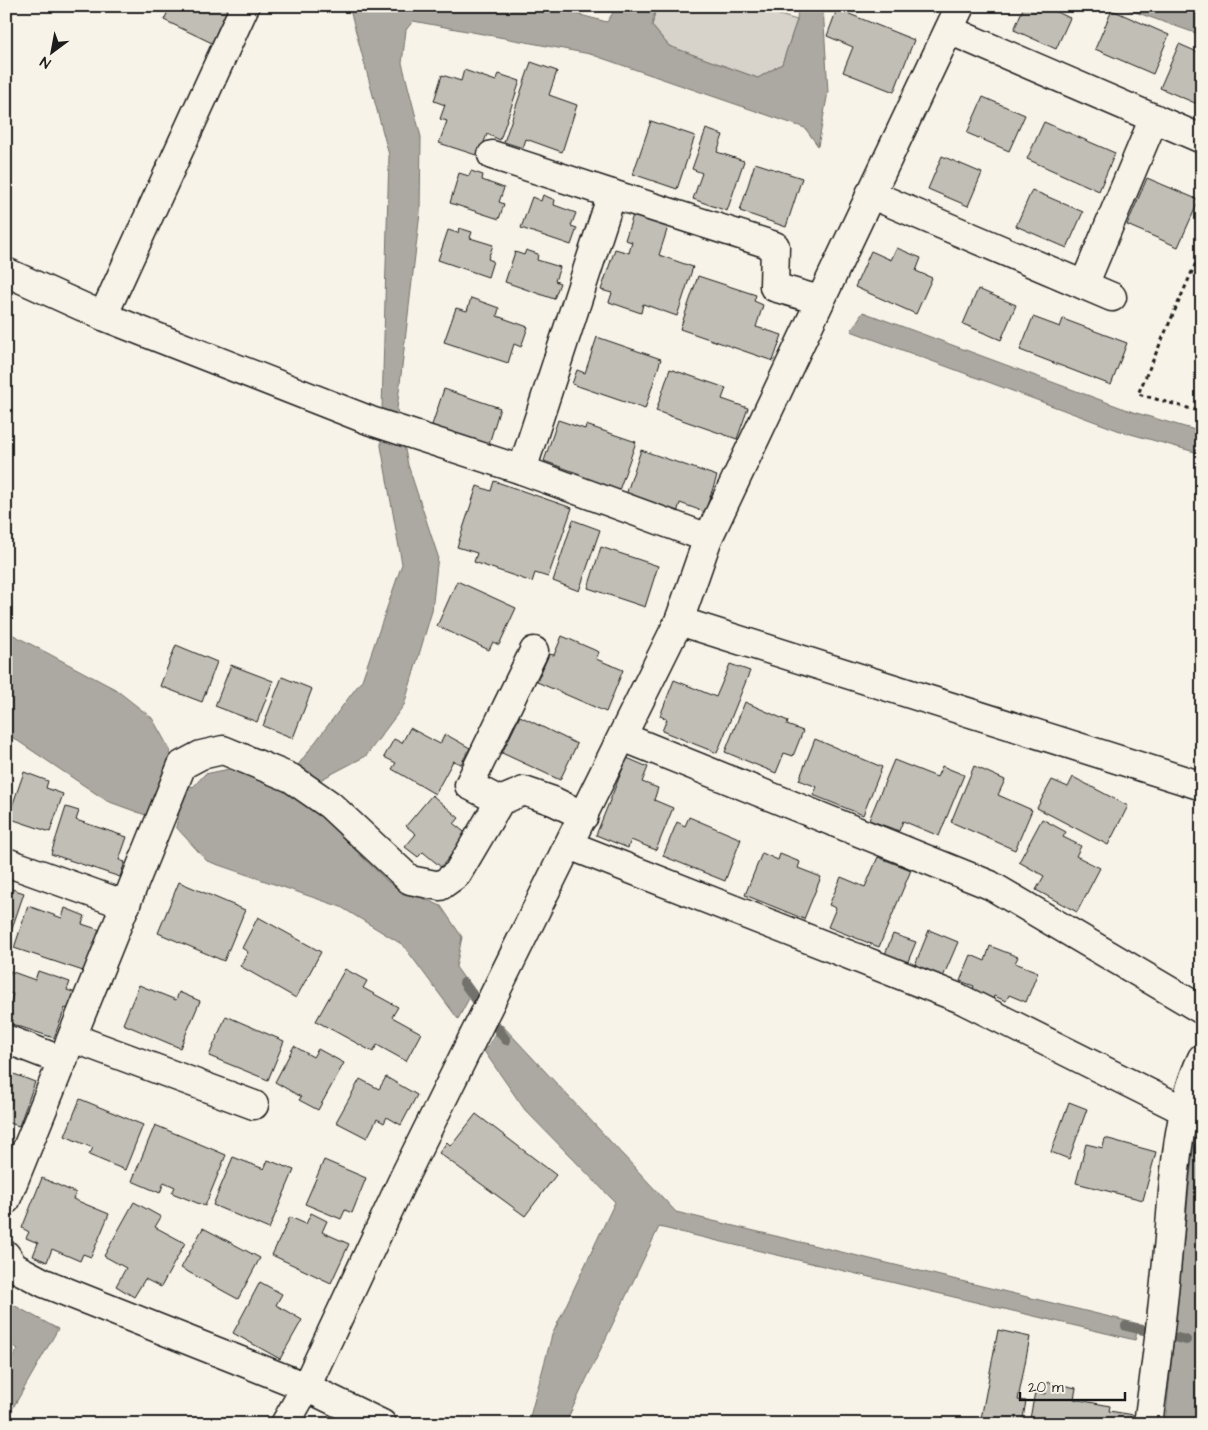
<svg xmlns="http://www.w3.org/2000/svg" width="1208" height="1430" viewBox="0 0 1208 1430" font-family="'Architects Daughter',sans-serif">
	<style>
		.green { fill: #d7d3cb; stroke: #7a7874 }
		.water { fill: #aca9a2; stroke: #72716c }
		.lines { fill: none; stroke-linecap: round; stroke-linejoin: round }
		.stream { stroke: #72716c; stroke-width: 10 }
		.building { fill: #c0beb5; stroke: #1c1c1c }
		.minor-casing { stroke: #1c1c1c; stroke-width: 31 }
		.path { stroke: #1c1c1c; stroke-width: 3; stroke-dasharray: 4 4; stroke-linecap: butt }
		.minor { stroke: #f7f3e8; stroke-width: 28 }
	</style>
	<rect width="100%" height="100%" fill="#f7f3e8"/>
	<filter id="ink" filterUnits="userSpaceOnUse"><feTurbulence type="fractalNoise" baseFrequency=".02" numOctaves="2"/><feDisplacementMap in="SourceGraphic" scale="10" xChannelSelector="R" yChannelSelector="G"/><feConvolveMatrix kernelMatrix="1 2 1 2 8 2 1 2 1" color-interpolation-filters="sRGB"/></filter>
	<g filter="url(#ink)">
		<!-- green -->
		<polygon class="green" points="656,6 748,6 797,20 782,64 758,78 669,46 652,26"/>
		<!-- water -->
		<g class="water">
			<polygon points="349,6 546,6 607,22 617,6 656,6 652,26 669,46 758,78 782,64 797,20 798,6 823,6 828,92 818,146 805,128 590,54 413,21 406,30 402,63 421,137 420,213 397,409 408,465 438,556 432,611 404,705 366,756 318,781 306,802 388,882 441,906 462,937 456,967 473,991 458,1019 403,945 341,907 207,861 176,827 179,814 156,805 148,816 107,801 6,733 6,631 115,689 152,718 170,750 168,771 193,787 205,774 234,768 304,774 298,765 362,680 402,564 381,446 389,155"/>
			<polygon points="1118,6 1202,6 1202,34 1201,35"/>
			<polygon points="863,312 1133,412 1202,432 1202,454 1120,431 851,331"/>
			<polygon points="502,1025 676,1212 1139,1324 1135,1340 659,1227 565,1424 528,1424 552,1335 615,1202 525,1110 484,1051"/>
			<polygon points="1202,1115 1202,1302 1198,1345 1198,1424 1165,1424 1195,1130"/>
			<polygon points="6,1301 58,1329 6,1420 6,1369 18,1349 6,1342"/>
		</g>
		<g class="lines">
			<!-- stream -->
			<g class="stream">
				<polyline points="464,983 506,1040"/>
				<polyline points="1126,1326 1186,1340"/>
			</g>
		</g>
		<!-- building -->
		<g class="building">
			<polygon points="163,6 229,6 212,43 164,20 169,9"/>
			<polygon points="1024,6 1044,6 1070,18 1056,49 1014,30"/>
			<polygon points="837,9 914,40 894,92 843,72 853,47 827,36"/>
			<polygon points="1112,10 1169,35 1153,74 1095,49"/>
			<polygon points="1179,44 1202,54 1202,106 1160,88"/>
			<polygon points="531,62 557,71 549,95 577,105 562,152 526,139 523,148 504,142"/>
			<polygon points="464,70 496,81 499,74 520,81 500,140 487,134 479,156 439,143 447,121 440,119 445,105 434,101 442,75 461,81"/>
			<polygon points="983,97 1025,115 1009,151 967,133"/>
			<polygon points="651,121 695,136 677,189 633,174"/>
			<polygon points="1044,122 1115,153 1099,191 1027,159"/>
			<polygon points="706,129 723,135 717,152 744,161 727,211 693,199 702,173 692,169"/>
			<polygon points="942,156 982,173 968,206 928,189"/>
			<polygon points="755,163 802,178 786,227 740,211"/>
			<polygon points="471,171 483,175 482,180 504,188 499,202 504,204 499,219 450,203 459,173 469,176"/>
			<polygon points="1147,178 1199,200 1178,247 1127,225"/>
			<polygon points="1032,190 1083,212 1067,248 1016,226"/>
			<polygon points="543,195 555,200 554,205 576,213 571,226 577,228 571,245 521,228 532,197 541,201"/>
			<polygon points="633,215 668,227 659,255 693,267 677,316 643,304 641,313 609,302 612,293 601,290 615,249 629,253 632,242 625,240"/>
			<polygon points="459,228 472,232 470,238 493,245 488,259 493,261 488,277 438,260 448,230 458,233"/>
			<polygon points="897,248 921,258 916,271 932,278 916,314 855,287 871,251 891,260"/>
			<polygon points="526,250 538,254 537,260 560,267 555,281 560,283 554,299 505,282 515,252 524,255"/>
			<polygon points="698,276 756,295 754,301 763,305 756,327 782,335 773,361 680,329"/>
			<polygon points="978,289 1016,305 1001,340 963,324"/>
			<polygon points="471,298 499,308 497,316 528,327 521,347 514,344 508,363 444,342 456,308 467,311"/>
			<polygon points="1033,317 1060,327 1063,319 1127,343 1111,385 1020,350"/>
			<polygon points="597,337 661,359 645,409 572,384 577,370 585,373"/>
			<polygon points="670,369 726,388 722,399 748,408 737,439 656,411"/>
			<polygon points="444,389 500,408 488,447 431,428"/>
			<polygon points="558,420 585,429 586,425 636,442 617,496 577,482 580,474 544,461"/>
			<polygon points="641,450 717,476 705,512 680,503 677,513 626,495"/>
			<polygon points="494,481 572,508 548,577 535,573 532,582 474,562 477,553 457,547 477,486 491,491"/>
			<polygon points="573,520 600,530 579,591 553,581"/>
			<polygon points="601,547 658,566 645,607 588,588"/>
			<polygon points="457,581 516,608 499,645 493,642 489,650 437,626"/>
			<polygon points="562,636 599,652 596,659 623,670 606,712 537,682 549,654 554,655"/>
			<polygon points="176,645 217,662 202,702 160,686"/>
			<polygon points="730,664 750,671 717,753 662,731 667,719 660,716 674,680 716,697"/>
			<polygon points="231,665 273,681 257,722 215,706"/>
			<polygon points="282,677 312,689 293,738 263,726"/>
			<polygon points="745,702 788,721 787,725 803,731 793,756 784,753 776,773 725,752"/>
			<polygon points="520,716 577,744 560,780 502,753"/>
			<polygon points="410,728 440,744 445,734 470,748 461,764 453,761 435,794 392,769 396,763 384,757 394,739 402,743"/>
			<polygon points="815,739 882,767 863,815 813,795 817,787 799,780"/>
			<polygon points="627,758 648,767 642,782 658,788 654,800 673,808 656,850 631,840 628,848 596,835"/>
			<polygon points="894,760 937,777 942,766 964,775 939,836 903,821 899,831 869,820"/>
			<polygon points="974,766 1005,780 998,795 1032,810 1015,850 951,822"/>
			<polygon points="24,772 48,781 46,788 63,794 50,832 8,818"/>
			<polygon points="1073,777 1128,806 1108,845 1037,808 1052,780 1068,787"/>
			<polygon points="432,795 459,818 454,824 468,835 441,867 423,852 418,857 405,847 416,834 406,826"/>
			<polygon points="66,807 79,811 76,820 127,837 119,860 125,862 120,877 51,854"/>
			<polygon points="689,817 741,839 725,881 663,856 677,822 685,826"/>
			<polygon points="1042,819 1066,832 1063,837 1081,846 1076,856 1100,868 1077,912 1036,890 1044,876 1019,862"/>
			<polygon points="762,853 778,860 780,854 800,862 798,868 821,877 804,919 745,895"/>
			<polygon points="878,857 911,870 879,947 828,927 836,908 829,905 841,877 865,887"/>
			<polygon points="179,882 245,910 224,961 158,933"/>
			<polygon points="6,887 24,893 7,943 6,943"/>
			<polygon points="28,906 62,918 65,908 85,916 82,924 100,930 86,972 14,948"/>
			<polygon points="258,917 321,952 296,998 240,966 248,952 242,948"/>
			<polygon points="929,930 958,942 943,977 915,965"/>
			<polygon points="893,934 916,942 906,966 884,957"/>
			<polygon points="990,946 1018,957 1015,963 1038,972 1026,1002 1009,995 1006,1001 994,996 992,1001 972,992 974,986 960,981 971,955 985,961"/>
			<polygon points="345,969 367,981 363,988 398,1007 392,1017 421,1033 406,1061 377,1045 373,1052 316,1021"/>
			<polygon points="10,971 35,980 38,971 70,982 67,990 79,994 73,1011 65,1008 54,1038 6,1022 13,994 6,992"/>
			<polygon points="139,985 176,1000 179,992 200,1001 180,1048 123,1024"/>
			<polygon points="226,1016 284,1041 268,1080 209,1056"/>
			<polygon points="294,1046 313,1057 318,1049 344,1063 318,1110 299,1100 301,1097 275,1082"/>
			<polygon points="6,1071 35,1082 19,1126 6,1122"/>
			<polygon points="386,1077 417,1095 401,1125 387,1117 384,1123 377,1119 367,1138 336,1122 360,1079 379,1089"/>
			<polygon points="80,1099 143,1125 125,1170 89,1155 93,1148 65,1136"/>
			<polygon points="1069,1102 1087,1109 1069,1159 1051,1152"/>
			<polygon points="476,1114 556,1175 525,1216 439,1153 447,1142 451,1146"/>
			<polygon points="155,1125 226,1155 205,1206 172,1193 175,1187 164,1182 160,1193 132,1181"/>
			<polygon points="1105,1138 1156,1152 1143,1200 1076,1183 1086,1144 1103,1148"/>
			<polygon points="233,1157 264,1169 268,1160 294,1170 269,1229 213,1205"/>
			<polygon points="324,1160 366,1178 352,1213 345,1210 341,1219 305,1204"/>
			<polygon points="42,1178 76,1193 73,1199 109,1214 91,1257 83,1254 80,1261 52,1249 47,1262 33,1256 38,1243 26,1238 29,1232 22,1228"/>
			<polygon points="134,1202 161,1217 155,1227 185,1243 161,1287 145,1279 134,1297 116,1286 126,1268 104,1256"/>
			<polygon points="311,1213 327,1221 322,1232 349,1244 331,1283 272,1255 290,1217 306,1224"/>
			<polygon points="203,1228 260,1258 238,1299 181,1268"/>
			<polygon points="260,1282 282,1294 276,1305 302,1320 280,1359 233,1333"/>
			<polygon points="998,1330 1030,1337 1018,1400 1026,1401 1022,1424 980,1424"/>
			<polygon points="1048,1382 1076,1388 1074,1399 1110,1406 1109,1411 1134,1415 1132,1424 1029,1424 1035,1392 1045,1394"/>
		</g>
		<g class="lines">
			<!-- minor casing -->
			<g class="minor-casing">
				<g id="minor">
					<polyline points="960,6 708,538 679,621 1202,786"/>
					<polyline points="949,30 1202,139"/>
					<polyline points="492,155 612,194"/>
					<polyline points="870,194 1112,297"/>
					<polyline points="6,272 103,316 371,421 522,470 708,538"/>
					<polyline points="1084,285 1154,118"/>
					<polyline points="103,316 245,6"/>
					<polyline points="522,470 612,194 775,246 774,287 819,300"/>
					<polyline points="623,737 990,885 1202,1010"/>
					<polyline points="500,801 469,785 534,651"/>
					<polyline points="569,845 959,998 1185,1111"/>
					<polyline points="6,862 126,905"/>
					<polyline points="73,1038 254,1105"/>
					<polyline points="6,1039 63,1061"/>
					<polyline points="6,1200 182,765 201,755 223,750 291,778 330,805 410,880 440,886 457,874 500,801 524,791 553,801 584,816"/>
					<polyline points="6,1255 14,1267 44,1283 306,1387 382,1424"/>
					<polyline points="285,1424 306,1387 406,1173 679,621"/>
					<path d="M1148,1424C1156,1366 1163,1308 1168,1249C1174,1188 1175,1115 1202,1058"/>
				</g>
			</g>
			<!-- path -->
			<polyline class="path" points="1202,249 1138,394 1202,412"/>
			<!-- minor -->
			<use href="#minor" class="minor"/>
		</g>
	</g>
	<!-- margin -->
	<rect width="1208" height="1430" fill="none" stroke="#f7f3e8" stroke-width="25"/>
	<rect x="12" y="12" width="1183" height="1405" fill="none" stroke="#1c1c1c" stroke-width="2" filter="url(#ink)"/>
	<!-- north arrow -->
	<g transform="translate(52 52) rotate(212)" stroke="#f7f3e8" stroke-width="4" paint-order="stroke">
	<path d="M0-4L9 19L0 12L-9 19Z" fill="#1c1c1c"/>
	<text y="-8" font-size="14" font-weight="bold" text-anchor="middle" fill="#1c1c1c">N</text>
	</g>
	<!-- scale -->
	<path d="M1020 1392v8h105v-8" fill="none" stroke="#1c1c1c" stroke-width="2.5"/>
	<text x="1028" y="1392" font-size="15" fill="#1c1c1c" stroke="#f7f3e8" stroke-width="4" paint-order="stroke">20 m</text>
</svg>
